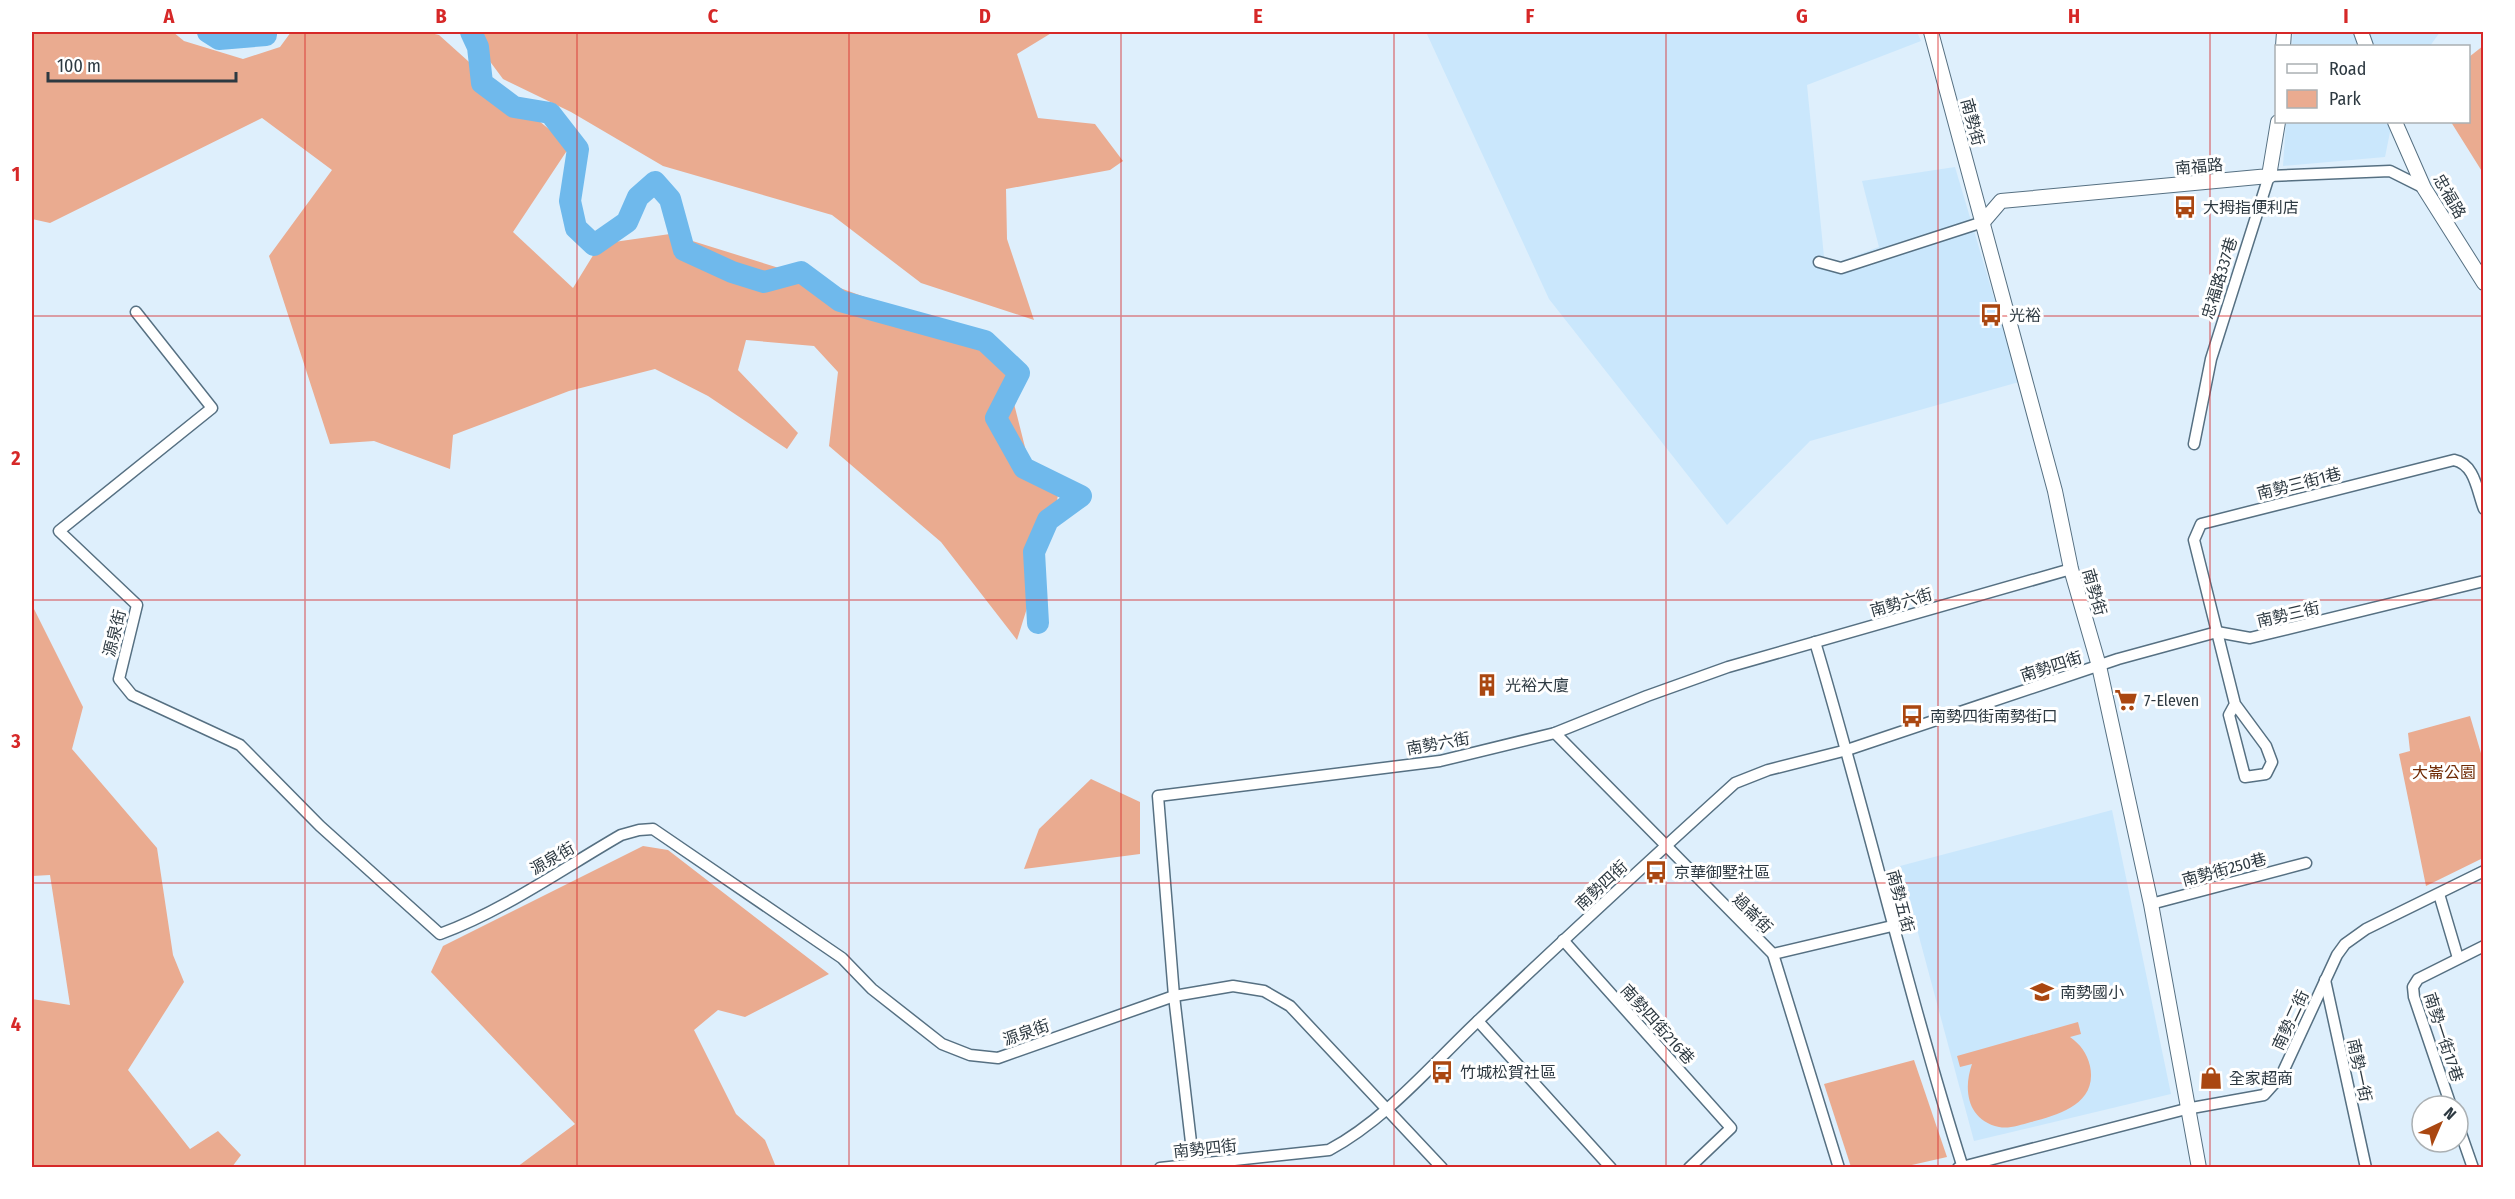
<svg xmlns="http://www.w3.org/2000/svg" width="2515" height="1199" viewBox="0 0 2515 1199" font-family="'Fira Sans Condensed','Noto Sans TC',sans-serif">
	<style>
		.built { fill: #cae7fc }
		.green { fill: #eaab90 }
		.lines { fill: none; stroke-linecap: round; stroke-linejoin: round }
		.river { stroke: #6fb9ec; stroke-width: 22 }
		.street-casing { stroke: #567082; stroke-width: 13 }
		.secondary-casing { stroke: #567082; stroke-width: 16 }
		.street { stroke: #fff; stroke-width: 10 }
		.secondary { stroke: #fff; stroke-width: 14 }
		.grid { fill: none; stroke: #d62828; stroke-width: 1.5; stroke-opacity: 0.55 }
		.labels { text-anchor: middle; stroke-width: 6; stroke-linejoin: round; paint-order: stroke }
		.street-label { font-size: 16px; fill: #2d3941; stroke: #fff }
		.poi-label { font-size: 16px; fill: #2d3941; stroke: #fff; text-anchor: start }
		.park-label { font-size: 16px; fill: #712c07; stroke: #fff }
		.neatline { fill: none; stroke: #d62828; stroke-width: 2 }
		.grid-label { font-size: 20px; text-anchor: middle; font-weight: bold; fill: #d62828 }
	</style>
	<rect width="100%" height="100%" fill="#deeffc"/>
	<!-- built -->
	<g class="built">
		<polygon points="1426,32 1917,32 1921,41 1807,85 1825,267 1879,247 1862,181 1955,167 2019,382 1810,441 1727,525 1549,299"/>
		<polygon points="2293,32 2440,32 2430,46 2292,46"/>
		<polygon points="2286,122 2392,122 2385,157 2283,166"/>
		<polygon points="2112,810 2171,1094 1974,1141 1900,866"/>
	</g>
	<!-- green -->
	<g class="green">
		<polygon points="32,32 173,32 184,41 243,59 280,47 291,32 426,32 439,35 497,87 570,146 513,232 573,288 600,244 670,234 821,281 963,333 1007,376 1028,459 1060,483 1053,525 1017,640 941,542 829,446 838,372 814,346 746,340 738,370 798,433 787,449 708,396 655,369 569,391 453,435 450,469 374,441 330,444 269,256 332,170 262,118 50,223 32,219"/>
		<polygon points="468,32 1053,32 1017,54 1038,118 1095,124 1123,161 1110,170 1006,189 1007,239 1034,320 921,283 832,215 663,166 571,112 503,79"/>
		<polygon points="2483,46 2483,173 2451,122 2468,122 2469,57"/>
		<polygon points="32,605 83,707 72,749 157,848 173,955 184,982 128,1070 190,1149 218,1131 241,1155 232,1167 32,1167 32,999 70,1005 50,875 32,876"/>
		<polygon points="2470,716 2483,760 2483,858 2426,886 2399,754 2410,751 2408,733"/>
		<polygon points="1091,779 1140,802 1140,854 1024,869 1039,829"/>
		<polygon points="643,846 668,850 829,974 745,1017 718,1010 694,1030 736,1114 765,1140 776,1167 517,1167 575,1124 431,972 443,946"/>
		<path d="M2078,1022L2081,1034L2070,1037C2080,1044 2087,1053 2090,1066C2098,1104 2058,1115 2031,1122C2020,1125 2009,1129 1999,1127C1967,1120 1963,1089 1972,1064L1960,1067L1957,1056Z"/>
		<polygon points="1914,1060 1947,1157 1903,1167 1851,1167 1824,1084"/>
	</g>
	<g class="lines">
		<!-- river -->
		<g class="river">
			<polyline points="208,32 219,39 266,35 266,32"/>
			<polyline points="471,32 478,47 482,83 514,107 550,113 578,149 570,201 576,228 594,245 627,222 638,197 655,182 670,199 684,250 732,272 764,282 801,272 840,301 985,341 1019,373 996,418 1024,468 1081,496 1048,520 1034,552 1038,623"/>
		</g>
		<!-- street casing -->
		<g class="street-casing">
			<g id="street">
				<polyline points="1819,262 1841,268 1983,222"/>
				<path d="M136,312L212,408L59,531L137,605L119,679L132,695L240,745L320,826L440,934C503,911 562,869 621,835L639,830L653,829L842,958L872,989L942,1044L970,1055L998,1058L1174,996L1233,986L1264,991L1290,1006L1442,1168"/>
				<polyline points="2194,444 2211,359 2269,176 2390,171 2424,188"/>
				<path d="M1815,642C1867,816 1908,994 1963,1168"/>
				<path d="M2235,704L2266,746L2272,762L2266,774L2245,777L2229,715L2235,704L2194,540L2201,524L2454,460C2475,464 2477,491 2484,509"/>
				<polyline points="1555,733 1773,954 1839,1168"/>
				<polyline points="2439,894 2458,958"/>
				<polyline points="2151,904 2306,863"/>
				<polyline points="1563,940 1731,1128 1689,1168"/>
				<polyline points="1773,954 1892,926"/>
				<polyline points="2325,980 2366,1168"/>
				<polyline points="1478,1021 1611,1168"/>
				<polyline points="2451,1106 2414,997 2413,987 2418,979 2484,946"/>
				<polyline points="2458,1125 2473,1168"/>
				<path d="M1160,1168L1329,1150C1387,1119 1433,1063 1480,1019C1564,939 1649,861 1735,783L1768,770L1847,750L2118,659L2217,632L2250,638L2484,581"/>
				<polyline points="1194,1168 1174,996 1158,796 1440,761 1555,733 1647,696 1728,667 2071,569"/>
				<polyline points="1958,1168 2186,1109 2264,1095 2281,1076 2337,955 2345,944 2366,929 2484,871"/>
			</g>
		</g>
		<!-- secondary casing -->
		<g class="secondary-casing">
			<g id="secondary">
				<polyline points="1931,32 2055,491 2071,569 2099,666 2151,904 2199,1168"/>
				<polyline points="2361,32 2366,46"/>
				<polyline points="2283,46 2284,32"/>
				<polyline points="2395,122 2424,188 2484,283"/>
				<polyline points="1983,222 2001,201 2269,176 2278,122"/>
			</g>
		</g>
		<!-- street -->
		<use href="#street" class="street"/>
		<!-- secondary -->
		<use href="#secondary" class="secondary"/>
	</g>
	<!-- grid -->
	<path class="grid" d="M305,32V1168M577,32V1168M849,32V1168M1121,32V1168M1394,32V1168M1666,32V1168M1938,32V1168M2210,32V1168M32,316H2484M32,600H2484M32,883H2484"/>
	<!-- icons -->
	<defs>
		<g id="bus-bare" transform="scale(1.8)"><path d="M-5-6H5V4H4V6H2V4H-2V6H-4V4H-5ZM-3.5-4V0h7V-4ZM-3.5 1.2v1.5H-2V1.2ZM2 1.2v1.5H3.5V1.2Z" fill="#aa4711" stroke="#fff" stroke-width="2.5" paint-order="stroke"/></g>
		<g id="building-bare" transform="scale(1.8)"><path d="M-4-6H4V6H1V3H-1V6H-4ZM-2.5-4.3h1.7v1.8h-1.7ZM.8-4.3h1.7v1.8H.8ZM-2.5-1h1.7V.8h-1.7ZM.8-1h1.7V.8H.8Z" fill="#aa4711" stroke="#fff" stroke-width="2.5" paint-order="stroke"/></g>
		<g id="supermarket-bare" transform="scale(1.8)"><path d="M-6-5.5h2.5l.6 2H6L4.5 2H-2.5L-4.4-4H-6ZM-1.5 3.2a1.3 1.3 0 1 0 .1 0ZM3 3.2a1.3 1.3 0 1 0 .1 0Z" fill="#aa4711" stroke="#fff" stroke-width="2.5" paint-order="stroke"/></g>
		<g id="school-bare" transform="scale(1.8)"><path d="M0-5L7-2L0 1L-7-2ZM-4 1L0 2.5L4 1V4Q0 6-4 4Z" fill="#aa4711" stroke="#fff" stroke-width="2.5" paint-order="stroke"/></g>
		<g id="shop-bare" transform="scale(1.8)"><path d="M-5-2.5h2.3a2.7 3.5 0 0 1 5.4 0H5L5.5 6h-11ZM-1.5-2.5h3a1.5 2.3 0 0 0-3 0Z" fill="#aa4711" stroke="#fff" stroke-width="2.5" paint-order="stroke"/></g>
	</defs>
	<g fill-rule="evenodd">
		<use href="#bus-bare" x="2185" y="207"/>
		<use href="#bus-bare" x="1991" y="315"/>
		<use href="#building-bare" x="1487" y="685"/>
		<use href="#supermarket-bare" x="2126" y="700"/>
		<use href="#bus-bare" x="1912" y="716"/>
		<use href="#bus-bare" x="1656" y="872"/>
		<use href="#school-bare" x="2042" y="992"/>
		<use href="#bus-bare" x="1442" y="1072"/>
		<use href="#shop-bare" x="2211" y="1078"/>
	</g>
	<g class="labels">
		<!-- street labels -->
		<g class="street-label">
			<text transform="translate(1973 122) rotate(75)" y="6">南勢街</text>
			<text transform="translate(2199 166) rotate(-5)" y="6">南福路</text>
			<text transform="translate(2450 196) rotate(60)" y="6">忠福路</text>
			<text transform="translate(2219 278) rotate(-73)" y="6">忠福路337巷</text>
			<text transform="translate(2299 483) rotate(-14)" y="6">南勢三街1巷</text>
			<text transform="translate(2095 592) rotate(74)" y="6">南勢街</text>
			<text transform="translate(1901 602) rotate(-16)" y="6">南勢六街</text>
			<text transform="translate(2288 614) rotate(-13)" y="6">南勢三街</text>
			<text transform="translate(114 633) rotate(-76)" y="6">源泉街</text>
			<text transform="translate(2051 666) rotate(-18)" y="6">南勢四街</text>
			<text transform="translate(1438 743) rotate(-10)" y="6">南勢六街</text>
			<text transform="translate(552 858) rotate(-30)" y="6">源泉街</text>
			<text transform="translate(2224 869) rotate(-15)" y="6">南勢街250巷</text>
			<text transform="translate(1601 885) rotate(-43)" y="6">南勢四街</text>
			<text transform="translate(1901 901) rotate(75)" y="6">南勢五街</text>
			<text transform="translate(1753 913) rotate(45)" y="6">過崙街</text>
			<text transform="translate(2290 1020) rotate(-65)" y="6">南勢二街</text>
			<text transform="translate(1658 1024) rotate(48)" y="6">南勢四街216巷</text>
			<text transform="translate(1026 1032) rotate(-19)" y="6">源泉街</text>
			<text transform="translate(2444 1037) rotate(72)" y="6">南勢一街17巷</text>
			<text transform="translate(2360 1070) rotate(78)" y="6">南勢一街</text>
			<text transform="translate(1205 1148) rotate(-6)" y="6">南勢四街</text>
		</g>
		<!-- poi labels -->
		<g class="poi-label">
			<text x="2203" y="213">大拇指便利店</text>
			<text x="2009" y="321">光裕</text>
			<text x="1505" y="691">光裕大廈</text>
			<text x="2144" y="706">7-Eleven</text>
			<text x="1930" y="722">南勢四街南勢街口</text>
			<text x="1674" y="878">京華御墅社區</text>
			<text x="2060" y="998">南勢國小</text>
			<text x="1460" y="1078">竹城松賀社區</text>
			<text x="2229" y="1084">全家超商</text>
		</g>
		<!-- park labels -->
		<g class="park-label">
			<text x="2444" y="778">大崙公園</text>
		</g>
	</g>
	<!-- border -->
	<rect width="2515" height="1199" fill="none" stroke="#ffffff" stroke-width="66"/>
	<!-- legend -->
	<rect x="2275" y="45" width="195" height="78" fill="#ffffff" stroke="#abb0b3" stroke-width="1.5"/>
	<rect x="2287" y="64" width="30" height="9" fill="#ffffff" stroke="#abb0b3" stroke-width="1.5"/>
	<text x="2329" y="75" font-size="18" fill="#2d3941">Road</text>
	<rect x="2287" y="90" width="30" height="18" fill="#eaab90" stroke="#abb0b3" stroke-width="1.5"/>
	<text x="2329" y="105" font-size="18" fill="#2d3941">Park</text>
	<!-- north arrow -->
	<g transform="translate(2440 1124) rotate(44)"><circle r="28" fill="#ffffff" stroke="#abb0b3" stroke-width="1.5"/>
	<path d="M0-4.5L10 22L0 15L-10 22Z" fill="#aa4711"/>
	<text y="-9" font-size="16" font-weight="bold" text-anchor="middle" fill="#2d3941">N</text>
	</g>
	<!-- scale -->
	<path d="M48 72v9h188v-9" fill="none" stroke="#2d3941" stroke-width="3"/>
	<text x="57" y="72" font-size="18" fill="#2d3941" stroke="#ffffff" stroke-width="4.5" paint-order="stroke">100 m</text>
	<rect x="33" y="33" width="2449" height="1133" class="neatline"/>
	<g class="grid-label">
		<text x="169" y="23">A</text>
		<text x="441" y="23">B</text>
		<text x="713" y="23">C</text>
		<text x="985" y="23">D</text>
		<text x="1258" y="23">E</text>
		<text x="1530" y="23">F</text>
		<text x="1802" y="23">G</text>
		<text x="2074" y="23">H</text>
		<text x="2346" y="23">I</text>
		<text x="16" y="181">1</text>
		<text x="16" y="465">2</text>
		<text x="16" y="748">3</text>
		<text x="16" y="1031">4</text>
	</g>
</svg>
